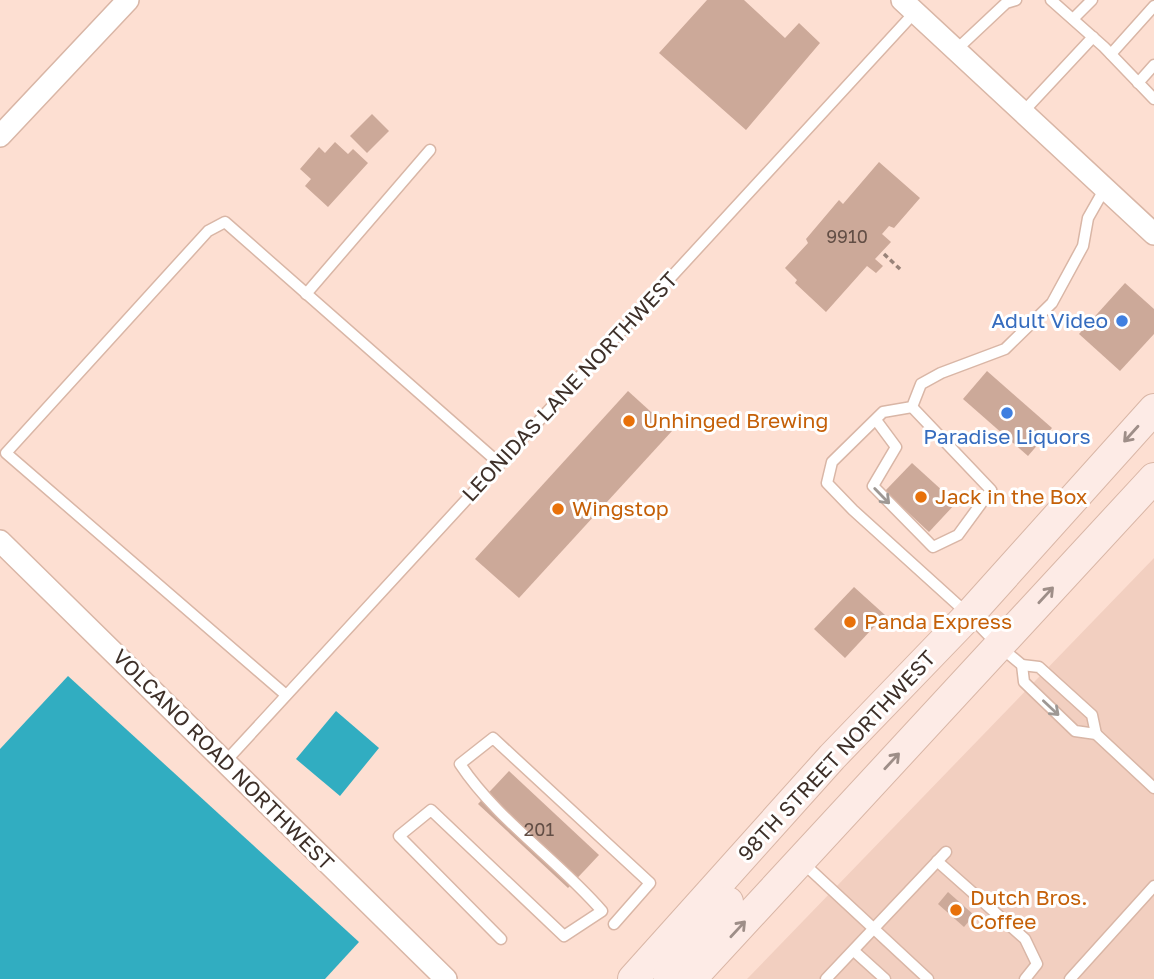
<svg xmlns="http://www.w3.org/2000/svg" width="1154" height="979" viewBox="0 0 1154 979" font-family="'Golos Text',sans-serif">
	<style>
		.built { fill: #f2cfc0 }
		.water { fill: #31adc1 }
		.building { fill: #cca999 }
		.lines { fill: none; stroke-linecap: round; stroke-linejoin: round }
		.service-casing { stroke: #d9b6a6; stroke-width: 13 }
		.minor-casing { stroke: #d9b6a6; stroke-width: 24 }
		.secondary-casing { stroke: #d9b6a6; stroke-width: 32 }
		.path { stroke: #998379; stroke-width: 3.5; stroke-dasharray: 5 3.5; stroke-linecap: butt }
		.service { stroke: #fff; stroke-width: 10 }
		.minor { stroke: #fff; stroke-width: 21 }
		.secondary { stroke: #fdebe6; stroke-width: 30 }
		.oneway { stroke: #9e8e88 }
		.oneway2 { stroke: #9e9894 }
		.shop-dot { fill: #3f7fe0; stroke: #fff; stroke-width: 2.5 }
		.food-dot { fill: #e8710a; stroke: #fff; stroke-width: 2.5 }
		.labels { text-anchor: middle; stroke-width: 6; stroke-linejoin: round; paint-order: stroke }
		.number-label { font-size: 18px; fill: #624e45 }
		.shop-label { font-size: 21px; fill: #366cbe; stroke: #fff; text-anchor: end }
		.street-label { font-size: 21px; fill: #3e3029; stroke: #fff }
		.food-label { font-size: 21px; fill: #c56008; stroke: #fff; text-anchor: start }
	</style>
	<rect width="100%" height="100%" fill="#fddfd2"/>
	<!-- built -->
	<polygon class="built" points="1154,558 1154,979 747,979"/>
	<!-- water -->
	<g class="water">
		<polygon points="68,676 359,942 325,979 0,979 0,749"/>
		<polygon points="336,711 379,748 340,796 296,759"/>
	</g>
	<!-- building -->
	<g class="building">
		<polygon points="707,0 744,0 785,38 799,23 820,43 746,130 659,53"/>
		<polygon points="372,114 389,131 367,153 350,136"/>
		<polygon points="335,142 348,154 353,149 368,163 328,207 305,186 311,179 300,169 319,147 325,153"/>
		<polygon points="879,162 920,198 894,228 889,226 882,234 891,242 875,259 883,266 876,273 867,266 826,312 795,283 797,280 785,268 808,243 806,239 839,200 843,204"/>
		<polygon points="1125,283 1154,309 1154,334 1120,371 1079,334"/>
		<polygon points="987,371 1052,428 1028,456 963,399"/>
		<polygon points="628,391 672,431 519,598 475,559"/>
		<polygon points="912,463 956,503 929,532 885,491"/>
		<polygon points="854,587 885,615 845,658 814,629"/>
		<polygon points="509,771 599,855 568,888 478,804"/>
		<polygon points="948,892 974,915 964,927 938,904"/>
	</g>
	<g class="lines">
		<!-- service casing -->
		<g class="service-casing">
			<g id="service">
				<polyline points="1051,0 1104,47 1154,99"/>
				<polyline points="1073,19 1092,0"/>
				<polyline points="956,50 1006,3 1016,0"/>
				<polyline points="1111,54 1154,6"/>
				<polyline points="1138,83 1154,65"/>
				<polyline points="1023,112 1093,37"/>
				<polyline points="306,294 430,150"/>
				<polyline points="876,420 896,447 873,486 933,547 958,535 991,490 912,407"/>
				<polyline points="1022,665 1024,682 1075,731 1096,734 1154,788"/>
				<polyline points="286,695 6,453 208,231 225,222 500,464"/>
				<polyline points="1096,734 1092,715 1039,667 1022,665 999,646 969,615 853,510 827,483 832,462 883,412 912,407 921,384 941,373 1005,349 1052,303 1083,246 1088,218 1105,188"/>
				<polyline points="225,762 915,12"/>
				<polyline points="937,861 1025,939 1037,964 1025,979"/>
				<polyline points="802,862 928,979"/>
				<path d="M501,939L399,836L431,810L564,936L602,911C558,860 497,820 460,764L493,738L650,883L614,924"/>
				<polyline points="854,951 885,979"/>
				<polyline points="826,979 946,852"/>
				<polyline points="1070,979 1154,886"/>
			</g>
		</g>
		<!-- minor casing -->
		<g class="minor-casing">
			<g id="minor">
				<polyline points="902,0 1154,234"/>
				<polyline points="0,136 128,0"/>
				<polyline points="0,541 446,979"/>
			</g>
		</g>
		<!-- secondary casing -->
		<g class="secondary-casing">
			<g id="secondary">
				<polyline points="633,979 832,757 969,615 1154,409"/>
				<polyline points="669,979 669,971 728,902"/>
				<polyline points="691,979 1154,478"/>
			</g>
		</g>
		<!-- path -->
		<polyline class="path" points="884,254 901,270"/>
		<!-- service -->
		<use href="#service" class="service"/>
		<!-- minor -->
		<use href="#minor" class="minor"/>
		<!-- secondary -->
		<use href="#secondary" class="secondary"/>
	</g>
	<!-- one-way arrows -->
	<defs><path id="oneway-shaft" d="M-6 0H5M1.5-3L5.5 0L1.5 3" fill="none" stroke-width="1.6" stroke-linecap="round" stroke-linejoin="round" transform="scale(1.75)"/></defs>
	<g class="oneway">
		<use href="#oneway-shaft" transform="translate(1131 434) rotate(132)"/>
		<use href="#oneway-shaft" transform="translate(1046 595) rotate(-47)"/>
		<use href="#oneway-shaft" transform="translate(892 761) rotate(-47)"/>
		<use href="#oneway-shaft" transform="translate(738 929) rotate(-47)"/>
	</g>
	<g class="oneway2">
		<use href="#oneway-shaft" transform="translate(882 496) rotate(46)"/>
		<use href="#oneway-shaft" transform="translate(1051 708) rotate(43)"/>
	</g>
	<!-- markers -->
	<g class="shop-dot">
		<circle cx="1122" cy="321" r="7"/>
		<circle cx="1007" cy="413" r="7"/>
	</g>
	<g class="food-dot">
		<circle cx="629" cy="421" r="7"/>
		<circle cx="921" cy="497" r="7"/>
		<circle cx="558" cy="509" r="7"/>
		<circle cx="850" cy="622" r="7"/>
		<circle cx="956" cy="910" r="7"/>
	</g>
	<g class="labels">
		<!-- number labels -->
		<g class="number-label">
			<text x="847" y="243">9910</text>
			<text x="539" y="836">201</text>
		</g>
		<!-- shop labels -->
		<g class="shop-label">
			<text x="1108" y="328">Adult Video</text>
			<text x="1007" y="444" text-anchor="middle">Paradise Liquors</text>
		</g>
		<!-- street labels -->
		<g class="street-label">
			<text transform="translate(570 387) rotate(-47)" y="7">LEONIDAS LANE NORTHWEST</text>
			<text transform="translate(837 756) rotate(-47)" y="7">98TH STREET NORTHWEST</text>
			<text transform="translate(223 760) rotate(45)" y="7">VOLCANO ROAD NORTHWEST</text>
		</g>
		<!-- food labels -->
		<g class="food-label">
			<text x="643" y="428">Unhinged Brewing</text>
			<text x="935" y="504">Jack in the Box</text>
			<text x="572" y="516">Wingstop</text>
			<text x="864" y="629">Panda Express</text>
			<text x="970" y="905">Dutch Bros.<tspan x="970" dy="24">Coffee</tspan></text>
		</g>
	</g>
</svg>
